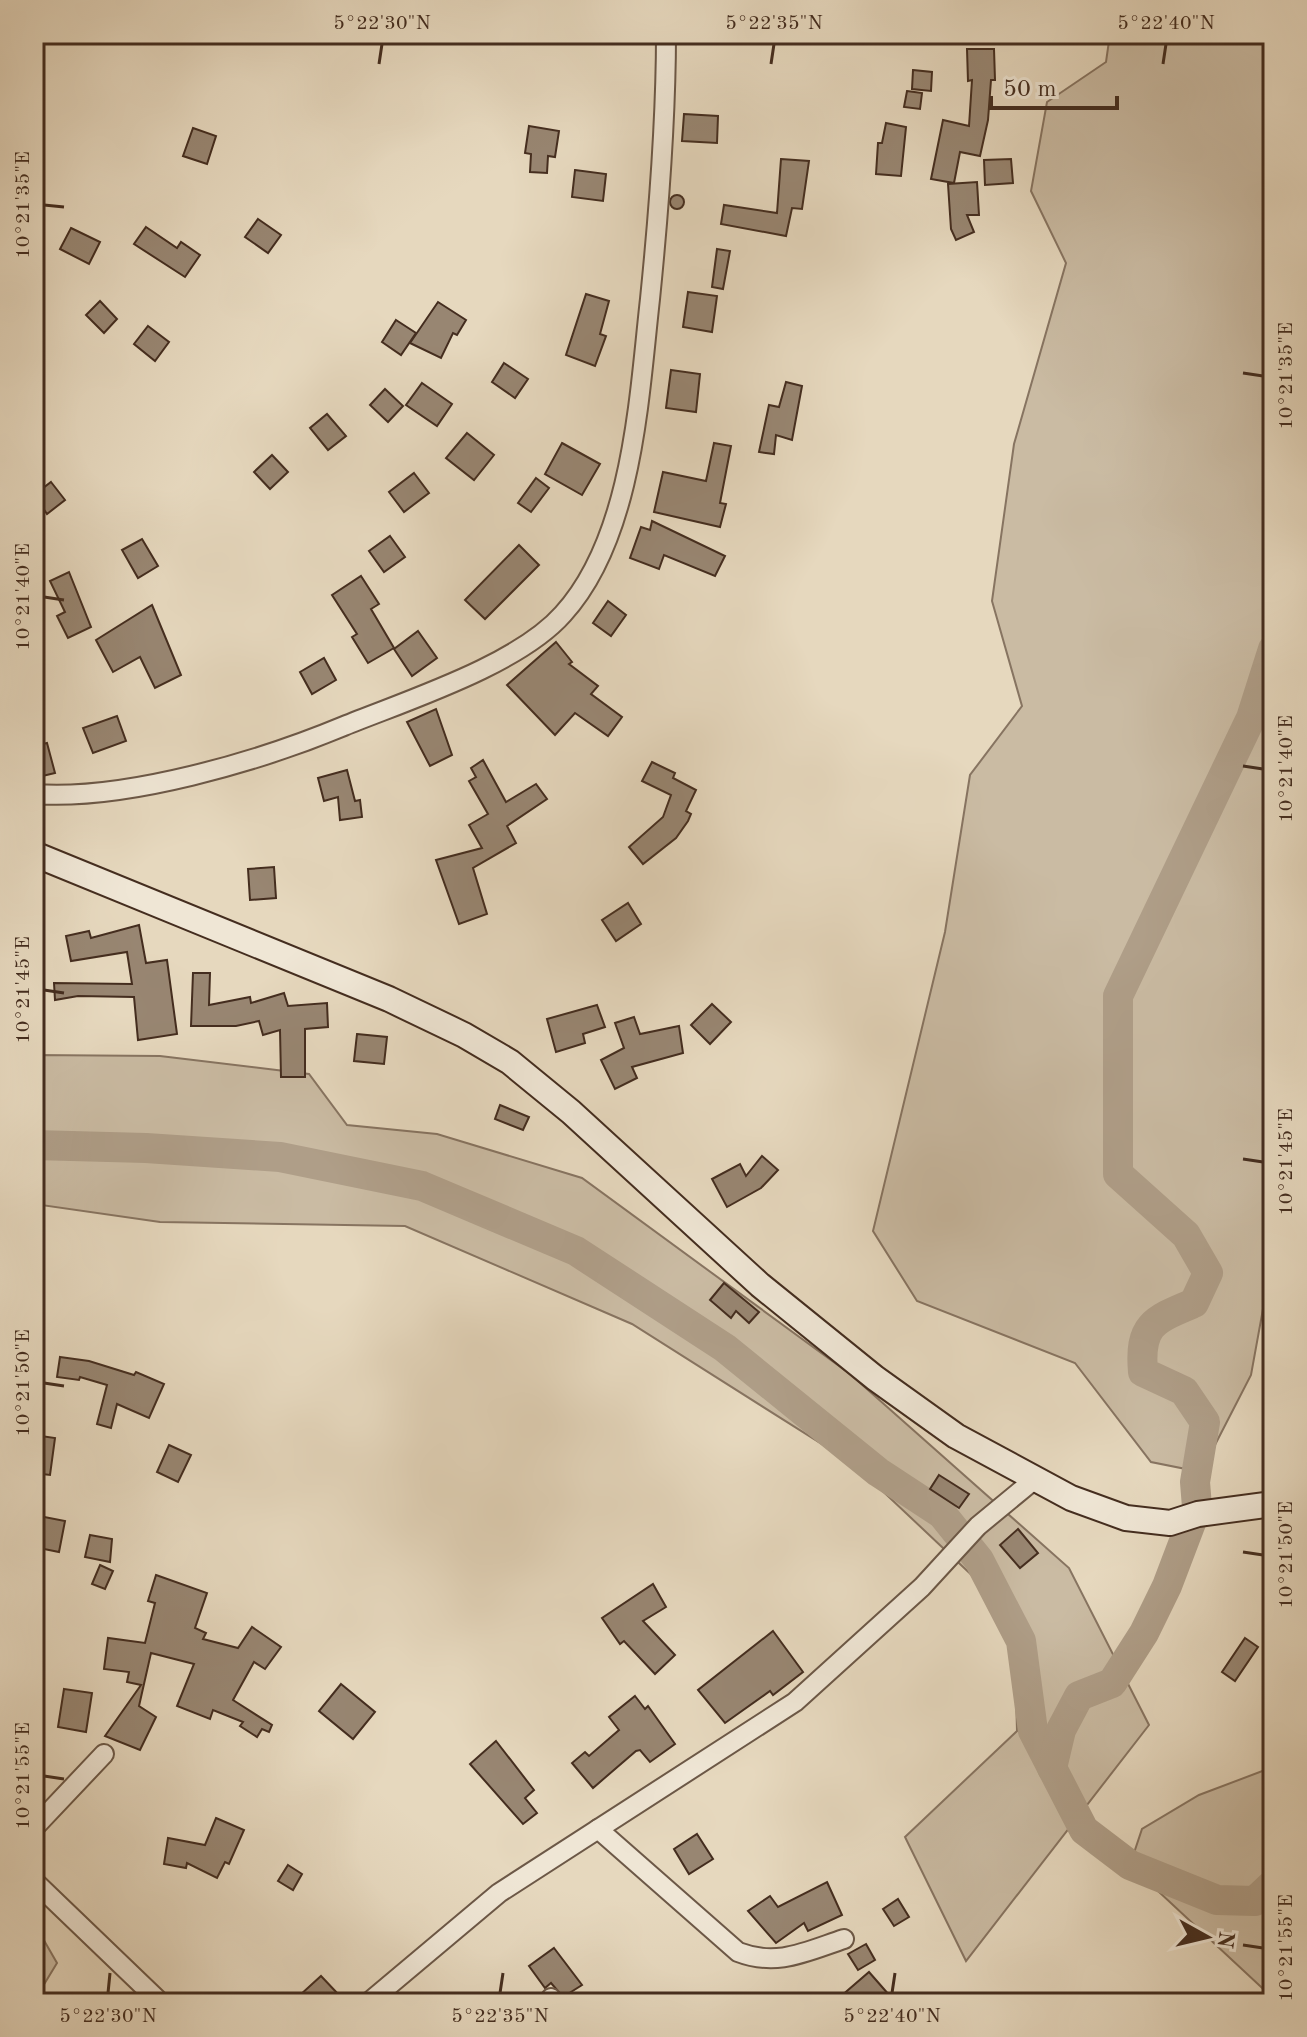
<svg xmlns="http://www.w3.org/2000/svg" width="1307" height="2037" viewBox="0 0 1307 2037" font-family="'Old Standard TT',serif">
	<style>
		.green { fill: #cabba3; stroke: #877461; stroke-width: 2 }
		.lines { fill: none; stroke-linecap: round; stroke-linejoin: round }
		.river { stroke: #af9e88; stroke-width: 30 }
		.building { fill: #988672; stroke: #442d1f; stroke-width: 2 }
		.minor-casing { stroke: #6c5847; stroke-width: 22 }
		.secondary-casing { stroke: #442d1f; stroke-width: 28 }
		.minor { stroke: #efe6d5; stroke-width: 18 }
		.secondary { stroke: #efe6d5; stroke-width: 24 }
		.ticks { fill: none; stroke: #442d1f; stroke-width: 3 }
		.neatline { fill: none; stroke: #442d1f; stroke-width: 3 }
		.ticks-label { font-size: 20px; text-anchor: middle; fill: #442d1f }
	</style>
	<rect width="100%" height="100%" fill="#e6d8be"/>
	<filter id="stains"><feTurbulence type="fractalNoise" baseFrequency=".0025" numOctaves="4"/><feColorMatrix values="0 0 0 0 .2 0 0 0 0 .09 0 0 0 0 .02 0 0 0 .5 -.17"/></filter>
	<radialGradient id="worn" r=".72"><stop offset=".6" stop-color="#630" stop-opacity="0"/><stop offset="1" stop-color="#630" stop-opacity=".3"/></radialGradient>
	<!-- green -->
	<g class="green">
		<polygon points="1110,34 1273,34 1273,1254 1251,1375 1201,1472 1151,1462 1075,1363 917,1301 873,1231 945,932 970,775 1022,706 992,601 1014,444 1066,263 1031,191 1047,102 1106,62"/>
		<polygon points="34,1055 160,1056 309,1074 347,1125 437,1134 582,1178 850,1374 1069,1568 1149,1725 966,1961 905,1837 1017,1731 1014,1615 855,1465 632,1324 405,1226 160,1222 34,1204"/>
		<polygon points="1273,1767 1273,1998 1130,1865 1142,1829 1199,1795"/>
		<polygon points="34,1923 57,1963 34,2001"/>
	</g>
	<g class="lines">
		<!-- river -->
		<g class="river">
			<polyline points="34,1145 146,1148 280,1157 422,1186 576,1251 725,1348 878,1472 942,1514 979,1560 1021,1641 1033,1731 1084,1830 1130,1865 1217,1900 1255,1901 1273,1884"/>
			<path d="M1052,1768L1061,1730L1079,1696L1112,1683L1144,1633L1167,1586L1197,1507L1195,1482L1205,1422L1184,1391L1143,1372C1139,1325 1153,1320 1194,1303L1208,1273L1186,1235L1118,1174V996L1251,718L1273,649"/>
		</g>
	</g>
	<!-- building -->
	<g class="building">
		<polygon points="967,49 994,49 995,80 991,80 988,120 980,156 960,152 954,183 931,179 943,120 969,126 972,80 968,81"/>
		<polygon points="913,70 932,72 931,91 912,89"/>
		<polygon points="907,91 922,93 920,109 904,107"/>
		<polygon points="684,114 718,116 717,143 682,141"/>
		<polygon points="886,123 906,127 901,176 876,174 878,143 882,143"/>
		<polygon points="529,126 559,131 555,157 548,156 547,173 530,172 531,154 525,153"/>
		<polygon points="193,128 216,136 207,164 183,156"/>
		<polygon points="781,159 809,161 802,209 792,208 786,236 721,224 724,205 777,213"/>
		<polygon points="1011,159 1013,183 985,185 984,160"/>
		<polygon points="575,170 606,174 603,201 572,197"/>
		<polygon points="977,182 979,215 967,215 974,232 956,240 951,229 948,184"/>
		<circle cx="677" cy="202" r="7"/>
		<polygon points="258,219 281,235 268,253 245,237"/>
		<polygon points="146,227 177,248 181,242 200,255 185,277 134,244"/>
		<polygon points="71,228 100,242 89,264 60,249"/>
		<polygon points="717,249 730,251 723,289 712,287"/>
		<polygon points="688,292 717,296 712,332 683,327"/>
		<polygon points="586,294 609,301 600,334 606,336 595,366 566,355"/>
		<polygon points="100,301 117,319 104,333 86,315"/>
		<polygon points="438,302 466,320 457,335 453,333 441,358 410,343"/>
		<polygon points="396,320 416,333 401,355 382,342"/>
		<polygon points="148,326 169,342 155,361 134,344"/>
		<polygon points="504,363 528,379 515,398 492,382"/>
		<polygon points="671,370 700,374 696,412 666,408"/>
		<polygon points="786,382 802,386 792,440 776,435 774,454 759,452 769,405 779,407"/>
		<polygon points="422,383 452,404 437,426 406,405"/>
		<polygon points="385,389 403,406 388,422 370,405"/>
		<polygon points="327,414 346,436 328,450 310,428"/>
		<polygon points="467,433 494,455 474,480 446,458"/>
		<polygon points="562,443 600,464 582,495 545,474"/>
		<polygon points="714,443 731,446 720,503 726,504 720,527 654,512 663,472 706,481"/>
		<polygon points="272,455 288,472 270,489 254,472"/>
		<polygon points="414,473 429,493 404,512 389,492"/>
		<polygon points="536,478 549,488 531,512 518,503"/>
		<polygon points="51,482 65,500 47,514 34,495"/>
		<polygon points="652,521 725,556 715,576 664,555 659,569 630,558 641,527 650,530"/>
		<polygon points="390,536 405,557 384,572 369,551"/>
		<polygon points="142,539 158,566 138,578 122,550"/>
		<polygon points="519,545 539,565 485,619 465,600"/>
		<polygon points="69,572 91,627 68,638 57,616 65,612 50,581"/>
		<polygon points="361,576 379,604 371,609 394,648 368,663 352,637 357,634 332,595"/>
		<polygon points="608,601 626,615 611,636 593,623"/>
		<polygon points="152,605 181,675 155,688 140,657 113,672 96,640"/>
		<polygon points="418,631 437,658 412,676 394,649"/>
		<polygon points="556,642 572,662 569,664 598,686 591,694 622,717 608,736 575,713 555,735 507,685"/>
		<polygon points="324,658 336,680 312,694 300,672"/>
		<polygon points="436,709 452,755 430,766 407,722"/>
		<polygon points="117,716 126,741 93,753 83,728"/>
		<polygon points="47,743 55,773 34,778 34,746"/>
		<polygon points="483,760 506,802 536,784 547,799 507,826 516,843 473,868 487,914 459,924 436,860 482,848 469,825 488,814 469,781 476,777 471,768"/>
		<polygon points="652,762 675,773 673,778 696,790 686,811 691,814 688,821 676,838 643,864 629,847 663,817 671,795 642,781"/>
		<polygon points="347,770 355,801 360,800 362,817 340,820 338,797 324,801 318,778"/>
		<polygon points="274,867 276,898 250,900 248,869"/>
		<polygon points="628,903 641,924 616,941 602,920"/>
		<polygon points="139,925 146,963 167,960 177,1034 138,1040 134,997 78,996 55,1000 54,983 132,984 127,952 71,961 66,936 89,931 91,938"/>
		<polygon points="193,973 210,973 209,1005 250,997 251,1003 284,993 288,1006 327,1003 328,1027 305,1029 305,1077 281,1077 280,1030 263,1035 259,1021 236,1026 191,1026"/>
		<polygon points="712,1004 731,1022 710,1044 691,1025"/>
		<polygon points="597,1005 605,1027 583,1034 585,1043 556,1052 547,1019"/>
		<polygon points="634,1017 640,1034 679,1026 683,1053 632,1067 637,1078 615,1089 601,1060 624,1048 615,1023"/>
		<polygon points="357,1034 387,1037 384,1064 354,1061"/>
		<polygon points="500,1105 529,1117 523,1130 495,1119"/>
		<polygon points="762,1156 778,1170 761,1188 727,1207 712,1179 740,1164 746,1176"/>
		<polygon points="724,1283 759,1312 749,1323 736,1311 731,1318 710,1300"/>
		<polygon points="60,1357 89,1361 134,1375 136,1372 164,1384 149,1418 117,1404 111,1428 97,1424 107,1385 80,1377 79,1380 57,1377"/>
		<polygon points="34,1435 55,1438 50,1475 34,1473"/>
		<polygon points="169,1445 191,1455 178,1482 157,1472"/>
		<polygon points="939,1475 969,1494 959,1508 930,1489"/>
		<polygon points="34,1515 65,1521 59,1552 34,1547"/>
		<polygon points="1018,1529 1038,1553 1020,1568 1000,1545"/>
		<polygon points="90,1535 112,1539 110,1562 85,1557"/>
		<polygon points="100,1565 113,1571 105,1589 92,1584"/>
		<polygon points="156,1575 207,1593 195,1628 206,1633 203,1639 238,1648 252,1627 281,1647 265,1669 254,1662 233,1700 272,1725 269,1732 262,1729 257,1737 240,1726 243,1722 213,1710 210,1719 177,1706 194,1664 151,1653 139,1706 156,1717 140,1750 105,1736 141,1685 127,1682 129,1672 104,1669 108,1638 145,1643 155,1603 148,1601"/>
		<polygon points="653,1584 666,1607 643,1621 675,1655 655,1674 624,1641 620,1644 602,1618"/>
		<polygon points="773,1631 803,1672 773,1695 770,1691 725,1723 698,1690"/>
		<polygon points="1245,1638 1258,1647 1235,1681 1222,1672"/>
		<polygon points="341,1684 375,1712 353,1739 319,1711"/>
		<polygon points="64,1689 92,1693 86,1732 58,1727"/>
		<polygon points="635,1696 645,1709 648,1706 675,1744 650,1762 640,1750 636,1751 593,1788 572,1763 585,1752 589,1756 619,1730 609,1717"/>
		<polygon points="496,1741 534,1790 525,1798 537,1813 523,1824 470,1764"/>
		<polygon points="216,1818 244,1830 229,1864 225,1862 217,1878 187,1863 186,1868 164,1864 168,1838 205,1845"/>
		<polygon points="697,1834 713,1859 689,1874 674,1849"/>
		<polygon points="288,1865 302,1874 293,1890 278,1881"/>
		<polygon points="827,1882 842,1915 808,1931 804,1923 776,1943 748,1911 770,1896 778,1907"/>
		<polygon points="898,1899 909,1917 894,1926 883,1909"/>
		<polygon points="866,1944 875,1960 858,1970 848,1954"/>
		<polygon points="554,1948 582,1985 563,1997 551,1983 545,1988 529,1966"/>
		<polygon points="869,1972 890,1996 882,2003 833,2003"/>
		<polygon points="321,1976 339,1995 330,2003 307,2003 300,1995"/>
	</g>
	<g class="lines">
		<!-- minor casing -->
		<g class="minor-casing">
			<g id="minor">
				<path d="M34,794C125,801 260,761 344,726C408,700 518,665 563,614C633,537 639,397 650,299C659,210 666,123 666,34"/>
				<polyline points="34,1828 104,1754"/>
				<path d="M598,1829L738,1952C777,1967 805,1952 844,1939"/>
				<polyline points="34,1881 161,2003"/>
				<polyline points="368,2003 499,1893 795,1702 922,1587 978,1526 1035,1479"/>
				<polyline points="550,2003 551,1998"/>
			</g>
		</g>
		<!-- secondary casing -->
		<g class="secondary-casing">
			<polyline id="secondary" points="34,854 389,999 464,1035 510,1062 571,1112 760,1285 875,1378 956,1436 1071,1498 1126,1518 1170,1523 1198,1514 1273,1504"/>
		</g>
		<!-- minor -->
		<use href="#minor" class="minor"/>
		<!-- secondary -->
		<use href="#secondary" class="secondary"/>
	</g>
	<!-- ticks -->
	<path class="ticks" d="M379,64L382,44M771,64L774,44M1163,64L1166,44M44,205L64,207M1243,373L1263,376M44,597L64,600M1243,766L1263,769M44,990L64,993M1243,1159L1263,1162M44,1383L64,1386M1243,1552L1263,1555M44,1776L64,1779M1243,1945L1263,1948M108,1993L110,1973M500,1993L503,1973M892,1993L895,1973"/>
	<!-- margin -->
	<rect width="1307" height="2037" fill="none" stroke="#e6d8be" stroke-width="88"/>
	<!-- north arrow -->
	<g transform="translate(1207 1937) rotate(98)" stroke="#efe6d5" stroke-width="6" paint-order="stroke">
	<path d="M0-6L14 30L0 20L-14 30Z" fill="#442d1f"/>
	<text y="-12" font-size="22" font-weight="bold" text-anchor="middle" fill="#442d1f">N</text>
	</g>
	<!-- scale -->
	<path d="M991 96v12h126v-12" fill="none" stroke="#442d1f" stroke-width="4"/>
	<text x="1003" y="96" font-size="24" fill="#442d1f" stroke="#efe6d5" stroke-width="6" paint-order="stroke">50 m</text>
	<rect x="44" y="44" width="1219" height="1949" class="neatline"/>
	<g class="ticks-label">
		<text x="382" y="29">5°22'30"N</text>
		<text x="774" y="29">5°22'35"N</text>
		<text x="1166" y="29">5°22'40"N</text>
		<text transform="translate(22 205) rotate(-90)" y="7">10°21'35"E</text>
		<text transform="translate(1285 376) rotate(-90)" y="7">10°21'35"E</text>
		<text transform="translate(22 597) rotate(-90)" y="7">10°21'40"E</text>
		<text transform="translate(1285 769) rotate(-90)" y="7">10°21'40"E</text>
		<text transform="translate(22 990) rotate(-90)" y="7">10°21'45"E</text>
		<text transform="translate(1285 1162) rotate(-90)" y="7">10°21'45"E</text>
		<text transform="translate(22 1383) rotate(-90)" y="7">10°21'50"E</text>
		<text transform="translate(1285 1555) rotate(-90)" y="7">10°21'50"E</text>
		<text transform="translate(22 1776) rotate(-90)" y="7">10°21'55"E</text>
		<text transform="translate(1285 1948) rotate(-90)" y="7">10°21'55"E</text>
		<text x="108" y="2022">5°22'30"N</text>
		<text x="500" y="2022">5°22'35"N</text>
		<text x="892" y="2022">5°22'40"N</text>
	</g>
	<rect width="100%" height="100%" filter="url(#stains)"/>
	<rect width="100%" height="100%" fill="url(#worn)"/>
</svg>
